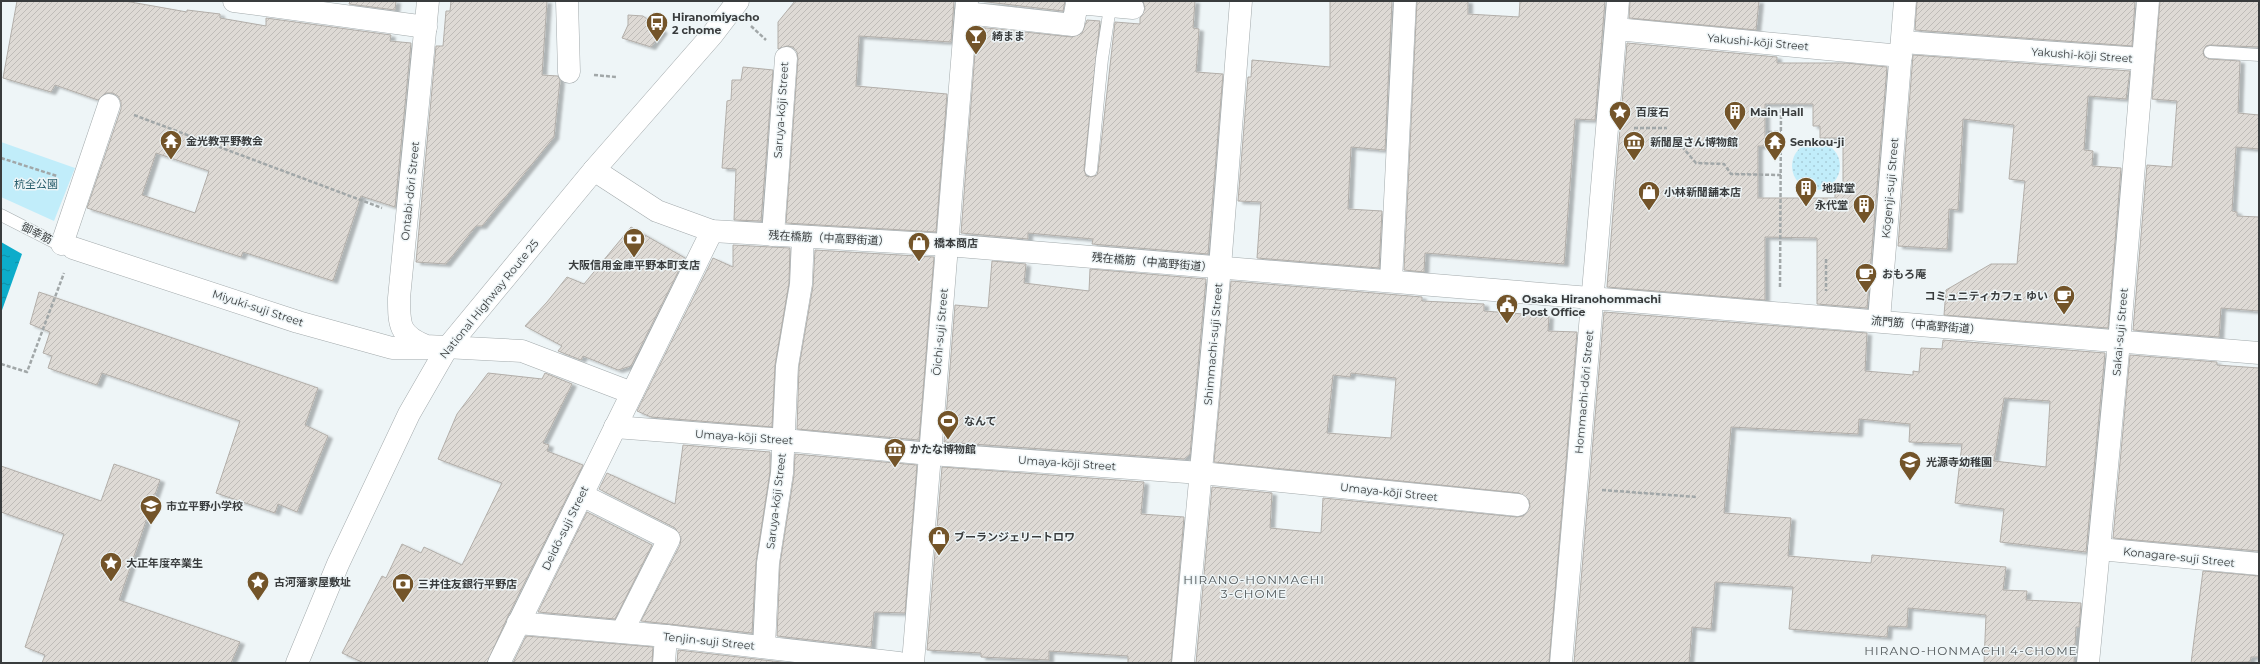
<svg xmlns="http://www.w3.org/2000/svg" width="2260" height="664" viewBox="0 0 2260 664" font-family="Montserrat,'Noto Sans JP',sans-serif">
	<style>
		.park { fill: #c1edfa }
		.garden { fill: url(#garden-dots) }
		.water { fill: url(#water-ripples) }
		.building { fill: url(#building-hatch); stroke: #b2aea9; fill-rule: evenodd; filter: url(#shadow) }
		.lines { fill: none; stroke-linecap: round; stroke-linejoin: round }
		.lane-casing { stroke: #a3aaac; stroke-width: 13 }
		.street-casing { stroke: #a3aaac; stroke-width: 23 }
		.secondary-casing { stroke: #a3aaac; stroke-width: 23 }
		.highway-casing { stroke: #a3aaac; stroke-width: 23 }
		.path { stroke: #a1a7a8; stroke-width: 2.5; stroke-dasharray: 4 2; stroke-linecap: butt }
		.lane { stroke: #fff; stroke-width: 12 }
		.street { stroke: #fff; stroke-width: 22 }
		.secondary { stroke: #fff; stroke-width: 22 }
		.highway { stroke: #fff; stroke-width: 22 }
		.labels { text-anchor: middle; stroke-width: 3; stroke-linejoin: round; paint-order: stroke }
		.poi-label { font-size: 11px; font-weight: bold; fill: #393c3d; stroke: #eef5f7; text-anchor: start }
		.street-label { font-size: 11px; fill: #393c3d; stroke: #eef5f7 }
		.park-label { font-size: 11px; fill: #2a5f6d; stroke: #eef5f7 }
		.neighbourhood-label { font-size: 12px; letter-spacing: 1px; fill: #4f5557; stroke: #eef5f7 }
	</style>
	<defs>
		<pattern id="garden-dots" width="8" height="8" patternUnits="userSpaceOnUse"><rect width="8" height="8" fill="#c1edfa"/><path d="M2 2h.1M6 6h.1" fill="none" stroke="#a7ccd7" stroke-width="1.8" stroke-linecap="round"/></pattern>
		<pattern id="water-ripples" width="26" height="14" patternUnits="userSpaceOnUse"><rect width="26" height="14" fill="#0dacca"/><path d="M2 4q2-2 4 0t4 0M15 11q2-2 4 0t4 0" fill="none" stroke="#0e8da5"/></pattern>
		<pattern id="building-hatch" width="6" height="6" patternUnits="userSpaceOnUse"><rect width="6" height="6" fill="#dedad5"/><path d="M-1 1l2-2M0 6l6-6M5 7l2-2" fill="none" stroke="#bfbcb8"/></pattern>
		<filter id="shadow"><feDropShadow dx="4.5" dy="2.5" stdDeviation="1" flood-color="#0004"/></filter>
	</defs>
	<rect width="100%" height="100%" fill="#eef5f7"/>
	<!-- park -->
	<polygon class="park" points="1,142 75,168 54,221 1,197"/>
	<!-- garden -->
	<circle class="garden" cx="1816" cy="166" r="24"/>
	<!-- water -->
	<polygon class="water" points="1,242 22,254 1,313"/>
	<!-- building -->
	<g class="building">
		<path d="M17,1H125L187,12V10L220,14V18L266,26V18L391,35L390,41L411,43L395,207L361,196L333,281L243,252L241,257L87,208L121,109V102L118,96L113,93H106L98,100L55,85L51,92L3,78ZM156,153L209,171L195,213L142,195Z"/>
		<polygon points="350,1 396,1 395,10 349,4"/>
		<polygon points="451,1 547,1 542,75 558,76 560,80 554,137 482,226 476,226 446,264 416,262 436,46 443,46 446,11 450,11"/>
		<polygon points="795,1 954,1 951,42 859,36 856,86 947,94 936,232 786,223 798,59 797,52 793,47 787,46 778,49 778,22"/>
		<polygon points="979,1 1065,1 1063,11"/>
		<polygon points="1143,1 1195,1 1193,28 1199,29 1196,72 1223,74 1208,254 1092,244 1093,239 1028,233 1028,239 961,233 977,27 1072,37 1082,33 1087,20 1100,21 1084,169 1086,176 1091,177 1097,175 1098,171 1115,22 1140,24 1140,18 1145,9"/>
		<polygon points="1330,1 1392,1 1385,150 1351,147 1348,209 1382,211 1379,268 1257,258 1261,202 1238,201 1248,77 1251,77 1252,60 1330,67"/>
		<polygon points="1417,1 1468,1 1468,14 1519,17 1520,1 1605,1 1595,120 1575,119 1564,264 1425,253 1424,272 1404,270"/>
		<polygon points="1630,1 1759,1 1756,30 1629,18"/>
		<polygon points="1917,1 2135,1 2132,46 1915,30"/>
		<polygon points="2160,1 2259,1 2259,47 2210,45 2206,46 2203,51 2204,56 2209,59 2240,61 2238,113 2259,115 2259,149 2236,147 2232,211 2237,212 2237,216 2259,217 2259,311 2221,308 2219,337 2133,330 2147,165 2172,167 2177,101 2152,99"/>
		<polygon points="628,15 643,16 663,31 651,47 622,38 628,25"/>
		<path d="M1627,43L1777,57V63H1846L1887,67L1867,308L1817,304V238L1765,237V300L1607,287ZM1765,104H1813V126H1820V138H1843V187H1835V198H1758V146H1765Z"/>
		<polygon points="1913,55 2130,71 2126,99 2088,96 2084,150 2093,151 2092,166 2121,168 2108,328 1944,315 1946,290 1991,264 2017,264 2025,181 2009,179 2014,125 1963,119 1958,210 1949,209 1947,249 1898,246"/>
		<polygon points="743,67 773,70 761,221 734,220 736,169 722,168 727,101 731,100 732,80 741,80"/>
		<polygon points="631,227 685,258 631,366 618,370 583,356 581,360 558,351 562,346 525,326 547,302 567,277 584,284"/>
		<polygon points="733,245 790,248 789,283 775,365 772,427 651,417 637,411 713,258 733,267"/>
		<polygon points="815,250 934,257 919,440 797,429 799,367 813,286"/>
		<polygon points="992,261 1026,264 1024,283 1089,291 1090,269 1206,279 1190,454 1184,459 944,442 955,305 988,308"/>
		<path d="M1231,281L1422,297V301L1484,304V311L1549,316L1548,331L1577,332L1549,663H1196L1212,487L1272,493L1270,528L1321,533L1323,498L1517,517L1523,516L1530,507L1529,500L1519,493L1214,462ZM1351,373L1396,378L1391,438L1327,433L1333,375L1350,377Z"/>
		<polygon points="39,292 318,388 305,425 328,436 297,512 278,504 275,513 216,493 240,421 102,373 97,385 48,368 52,356 43,353 50,332 30,324"/>
		<path d="M1604,312L1867,333L1865,371L1913,375V371L1919,372L1921,348L1942,349L1943,340L2105,353L2086,552L2000,542L2004,509L1955,503L1962,444L1909,442L1910,424L1859,419L1858,434L1731,427L1724,513L1791,518L1788,556L1871,563L1872,555L2006,567L2003,590L2027,591L2026,600L2081,603L2079,627H2076L2074,663H1984L1986,615L1908,608L1907,627L1888,626L1887,637L1789,629L1793,587L1715,582L1711,629L1692,627L1689,663H1574ZM2004,398L2050,401L2046,467L1994,461Z"/>
		<polygon points="2130,355 2217,362 2217,365 2259,368 2259,551 2113,538"/>
		<polygon points="488,373 542,379 545,373 572,384 543,443 549,445 547,451 583,465 508,616 487,663 364,663 342,653 382,576 386,578 402,544 421,553 424,547 462,565 502,483 438,459 457,414"/>
		<polygon points="683,445 770,452 770,472 756,562 752,633 641,621 680,545 681,538 675,528 599,489 607,473 675,504"/>
		<polygon points="795,454 917,465 905,613 874,612 871,647 777,636 780,564 794,475"/>
		<polygon points="114,464 160,480 119,600 240,642 231,663 42,663 45,655 25,647 64,534 1,512 1,466 101,501"/>
		<polygon points="942,467 1144,482 1141,514 1184,517 1171,663 1128,663 1128,656 1049,651 1049,660 981,657 981,653 927,650"/>
		<polygon points="587,512 652,545 615,619 538,612"/>
		<polygon points="2203,571 2259,576 2259,657 2251,657 2250,662 2191,663"/>
		<polygon points="526,636 653,647 652,663 513,663"/>
		<polygon points="678,650 790,663 677,663"/>
	</g>
	<g class="lines">
		<!-- lane casing -->
		<g class="lane-casing">
			<g id="lane">
				<polyline points="2210,52 2259,55"/>
				<polyline points="1091,170 1102,59 1111,1"/>
				<polyline points="1,215 54,242 67,246"/>
			</g>
		</g>
		<!-- street casing -->
		<g class="street-casing">
			<g id="street">
				<polyline points="234,1 426,27"/>
				<path d="M428,1L399,298C399,325 399,335 426,346L522,351L632,393"/>
				<polyline points="567,1 569,72"/>
				<polyline points="966,13 1073,25 1077,3 1133,8"/>
				<polyline points="1616,29 1901,56"/>
				<polyline points="1902,42 2143,59"/>
				<polyline points="594,170 657,211 712,231 947,245 2259,353"/>
				<polyline points="773,235 786,58"/>
				<polyline points="62,244 109,105"/>
				<polyline points="1391,281 1405,1"/>
				<polyline points="1879,320 1905,1"/>
				<polyline points="615,427 784,440 930,454 1201,473 1518,505"/>
				<polyline points="582,495 669,539 622,632"/>
				<polyline points="2099,549 2259,564"/>
				<polyline points="518,623 666,636 899,663"/>
				<polyline points="764,647 768,563 782,473 787,366 801,284 803,237"/>
				<polyline points="499,663 712,231"/>
				<polyline points="664,663 666,636"/>
				<polyline points="913,663 967,1"/>
				<polyline points="1183,663 1220,267 1241,1"/>
				<polyline points="1561,663 1618,1"/>
				<polyline points="2088,663 2119,342 2148,1"/>
			</g>
		</g>
		<!-- secondary casing -->
		<g class="secondary-casing">
			<polyline id="secondary" points="73,248 298,322 392,348 447,348"/>
		</g>
		<!-- highway casing -->
		<g class="highway-casing">
			<polyline id="highway" points="297,663 338,564 409,414 447,348 594,170 712,35 738,1"/>
		</g>
		<!-- path -->
		<g class="path">
			<polyline points="751,26 766,40"/>
			<polyline points="594,75 616,77"/>
			<polyline points="134,115 382,208"/>
			<polyline points="1634,128 1667,128"/>
			<polyline points="1768,132 1781,132"/>
			<polyline points="1678,142 1696,163 1724,164 1731,174 1781,175"/>
			<polyline points="1,158 57,176"/>
			<polyline points="1826,259 1826,291"/>
			<polyline points="1780,287 1781,109"/>
			<polyline points="1,364 27,372 64,273"/>
			<polyline points="1602,490 1697,497"/>
		</g>
		<!-- lane -->
		<use href="#lane" class="lane"/>
		<!-- street -->
		<use href="#street" class="street"/>
		<!-- secondary -->
		<use href="#secondary" class="secondary"/>
		<!-- highway -->
		<use href="#highway" class="highway"/>
	</g>
	<!-- icons -->
	<defs>
		<g id="bus-pin" transform="scale(1.15)"><path d="M0 17L-7.5 6A9.5 9.5 0 1 1 7.5 6Z" fill="#735429" stroke="#eef5f7"/><path d="M-5-6H5V4H4V6H2V4H-2V6H-4V4H-5ZM-3.5-4V0h7V-4ZM-3.5 1.2v1.5H-2V1.2ZM2 1.2v1.5H3.5V1.2Z" fill="#fff"/></g>
		<g id="bar-pin" transform="scale(1.15)"><path d="M0 17L-7.5 6A9.5 9.5 0 1 1 7.5 6Z" fill="#735429" stroke="#eef5f7"/><path d="M-6-5H6L.8 .8V4.5H3.5V6h-7V4.5H-.8V.8Z" fill="#fff"/></g>
		<g id="sight-pin" transform="scale(1.15)"><path d="M0 17L-7.5 6A9.5 9.5 0 1 1 7.5 6Z" fill="#735429" stroke="#eef5f7"/><path d="M0-6L1.8-2.2L6-1.7L2.9 1.2L3.7 5.4L0 3.3L-3.7 5.4L-2.9 1.2L-6-1.7L-1.8-2.2Z" fill="#fff"/></g>
		<g id="building-pin" transform="scale(1.15)"><path d="M0 17L-7.5 6A9.5 9.5 0 1 1 7.5 6Z" fill="#735429" stroke="#eef5f7"/><path d="M-4-6H4V6H1V3H-1V6H-4ZM-2.5-4.3h1.7v1.8h-1.7ZM.8-4.3h1.7v1.8H.8ZM-2.5-1h1.7V.8h-1.7ZM.8-1h1.7V.8H.8Z" fill="#fff"/></g>
		<g id="temple-pin" transform="scale(1.15)"><path d="M0 17L-7.5 6A9.5 9.5 0 1 1 7.5 6Z" fill="#735429" stroke="#eef5f7"/><path d="M0-6L5-2H3V0L6.5 2.5H4V6H1.5V3h-3V6H-4V2.5H-6.5L-3 0V-2H-5Z" fill="#fff"/></g>
		<g id="museum-pin" transform="scale(1.15)"><path d="M0 17L-7.5 6A9.5 9.5 0 1 1 7.5 6Z" fill="#735429" stroke="#eef5f7"/><path d="M0-6L6-3V-2H-6V-3ZM-5-1h2V3h-2ZM-1-1h2V3h-2ZM3-1h2V3H3ZM-6 4H6V6H-6Z" fill="#fff"/></g>
		<g id="shop-pin" transform="scale(1.15)"><path d="M0 17L-7.5 6A9.5 9.5 0 1 1 7.5 6Z" fill="#735429" stroke="#eef5f7"/><path d="M-5-2.5h2.3a2.7 3.5 0 0 1 5.4 0H5L5.5 6h-11ZM-1.5-2.5h3a1.5 2.3 0 0 0-3 0Z" fill="#fff"/></g>
		<g id="bank-pin" transform="scale(1.15)"><path d="M0 17L-7.5 6A9.5 9.5 0 1 1 7.5 6Z" fill="#735429" stroke="#eef5f7"/><path d="M-6-4H6V4H-6ZM0-2.3a2.3 2.3 0 1 0 0 4.6a2.3 2.3 0 1 0 0-4.6Z" fill="#fff"/></g>
		<g id="cafe-pin" transform="scale(1.15)"><path d="M0 17L-7.5 6A9.5 9.5 0 1 1 7.5 6Z" fill="#735429" stroke="#eef5f7"/><path d="M-5.5-4.5H6V0H3Q3 3.5 0 3.5H-2.5Q-5.5 3.5-5.5 0ZM3-3.2v2h1.7v-2ZM-6 4.5H4V6H-6Z" fill="#fff"/></g>
		<g id="civic-pin" transform="scale(1.15)"><path d="M0 17L-7.5 6A9.5 9.5 0 1 1 7.5 6Z" fill="#735429" stroke="#eef5f7"/><path d="M-.6-6.5H3V-4.5H.6V-3L4-1V1h2V6H-6V1h2V-1L-.6-3ZM-1.2 2.5V6h2.4V2.5Z" fill="#fff"/></g>
		<g id="stadium-pin" transform="scale(1.15)"><path d="M0 17L-7.5 6A9.5 9.5 0 1 1 7.5 6Z" fill="#735429" stroke="#eef5f7"/><path d="M0-5a6.5 5 0 1 0 0 10a6.5 5 0 1 0 0-10ZM-3.5-1.8h7v3.6h-7Z" fill="#fff"/></g>
		<g id="school-pin" transform="scale(1.15)"><path d="M0 17L-7.5 6A9.5 9.5 0 1 1 7.5 6Z" fill="#735429" stroke="#eef5f7"/><path d="M0-5L7-2L0 1L-7-2ZM-4 1L0 2.5L4 1V4Q0 6-4 4Z" fill="#fff"/></g>
	</defs>
	<g fill-rule="evenodd">
		<use href="#bus-pin" x="657" y="23"/>
		<use href="#bar-pin" x="976" y="36"/>
		<use href="#sight-pin" x="1620" y="112"/>
		<use href="#building-pin" x="1735" y="112"/>
		<use href="#temple-pin" x="171" y="141"/>
		<use href="#museum-pin" x="1634" y="142"/>
		<use href="#temple-pin" x="1775" y="142"/>
		<use href="#building-pin" x="1806" y="188"/>
		<use href="#shop-pin" x="1649" y="192"/>
		<use href="#building-pin" x="1864" y="205"/>
		<use href="#bank-pin" x="634" y="239"/>
		<use href="#shop-pin" x="919" y="243"/>
		<use href="#cafe-pin" x="1866" y="274"/>
		<use href="#cafe-pin" x="2064" y="296"/>
		<use href="#civic-pin" x="1507" y="305"/>
		<use href="#stadium-pin" x="948" y="421"/>
		<use href="#museum-pin" x="895" y="449"/>
		<use href="#school-pin" x="1910" y="462"/>
		<use href="#school-pin" x="151" y="506"/>
		<use href="#shop-pin" x="939" y="537"/>
		<use href="#sight-pin" x="111" y="563"/>
		<use href="#sight-pin" x="258" y="582"/>
		<use href="#bank-pin" x="403" y="584"/>
	</g>
	<g class="labels">
		<!-- poi labels -->
		<g class="poi-label">
			<text x="672" y="21">Hiranomiyacho<tspan x="672" dy="13">2 chome</tspan></text>
			<text x="992" y="40">綺まま</text>
			<text x="1636" y="116">百度石</text>
			<text x="1750" y="116">Main Hall</text>
			<text x="186" y="145">金光教平野教会</text>
			<text x="1650" y="146">新聞屋さん博物館</text>
			<text x="1790" y="146">Senkou-ji</text>
			<text x="1822" y="192">地獄堂</text>
			<text x="1664" y="196">小林新聞舗本店</text>
			<text x="1848" y="209" text-anchor="end">永代堂</text>
			<text x="934" y="247">橋本商店</text>
			<text x="634" y="269" text-anchor="middle">大阪信用金庫平野本町支店</text>
			<text x="1882" y="278">おもろ庵</text>
			<text x="2048" y="300" text-anchor="end">コミュニティカフェ ゆい</text>
			<text x="1522" y="303">Osaka Hiranohommachi<tspan x="1522" dy="13">Post Office</tspan></text>
			<text x="964" y="425">なんて</text>
			<text x="910" y="453">かたな博物館</text>
			<text x="1926" y="466">光源寺幼稚園</text>
			<text x="166" y="510">市立平野小学校</text>
			<text x="954" y="541">ブーランジェリートロワ</text>
			<text x="126" y="567">大正年度卒業生</text>
			<text x="274" y="586">古河藩家屋敷址</text>
			<text x="418" y="588">三井住友銀行平野店</text>
		</g>
		<!-- street labels -->
		<g class="street-label">
			<text transform="translate(1758 42) rotate(5)" y="4">Yakushi-kōji Street</text>
			<text transform="translate(2082 55) rotate(4)" y="4">Yakushi-kōji Street</text>
			<text transform="translate(781 110) rotate(-86)" y="4">Saruya-kōji Street</text>
			<text transform="translate(1890 188) rotate(-85)" y="4">Kōgenji-suji Street</text>
			<text transform="translate(410 191) rotate(-84)" y="4">Ontabi-dōri Street</text>
			<text transform="translate(37 233) rotate(26)" y="4">御幸筋</text>
			<text transform="translate(829 238) rotate(3)" y="4">残在橋筋（中高野街道）</text>
			<text transform="translate(1152 262) rotate(5)" y="4">残在橋筋（中高野街道）</text>
			<text transform="translate(489 299) rotate(-51)" y="4">National Highway Route 25</text>
			<text transform="translate(258 308) rotate(18)" y="4">Miyuki-suji Street</text>
			<text transform="translate(1926 325) rotate(5)" y="4">流門筋（中高野街道）</text>
			<text transform="translate(940 332) rotate(-85)" y="4">Ōichi-suji Street</text>
			<text transform="translate(2120 332) rotate(-85)" y="4">Sakai-suji Street</text>
			<text transform="translate(1213 344) rotate(-85)" y="4">Shimmachi-suji Street</text>
			<text transform="translate(1584 392) rotate(-85)" y="4">Hommachi-dōri Street</text>
			<text transform="translate(744 437) rotate(4)" y="4">Umaya-kōji Street</text>
			<text transform="translate(1067 463) rotate(4)" y="4">Umaya-kōji Street</text>
			<text transform="translate(1389 492) rotate(6)" y="4">Umaya-kōji Street</text>
			<text transform="translate(776 501) rotate(-83)" y="4">Saruya-kōji Street</text>
			<text transform="translate(565 528) rotate(-64)" y="4">Deidō-suji Street</text>
			<text transform="translate(2179 557) rotate(6)" y="4">Konagare-suji Street</text>
			<text transform="translate(709 641) rotate(6)" y="4">Tenjin-suji Street</text>
		</g>
		<!-- park labels -->
		<g class="park-label">
			<text x="36" y="188">杭全公園</text>
		</g>
		<!-- neighbourhood labels -->
		<g class="neighbourhood-label">
			<text x="1254" y="584">HIRANO-HONMACHI<tspan x="1254" dy="14">3-CHOME</tspan></text>
			<text x="1971" y="655">HIRANO-HONMACHI 4-CHOME</text>
		</g>
	</g>
	<!-- border -->
	<rect width="2260" height="664" fill="none" stroke="#393c3d" stroke-width="4"/>
</svg>
